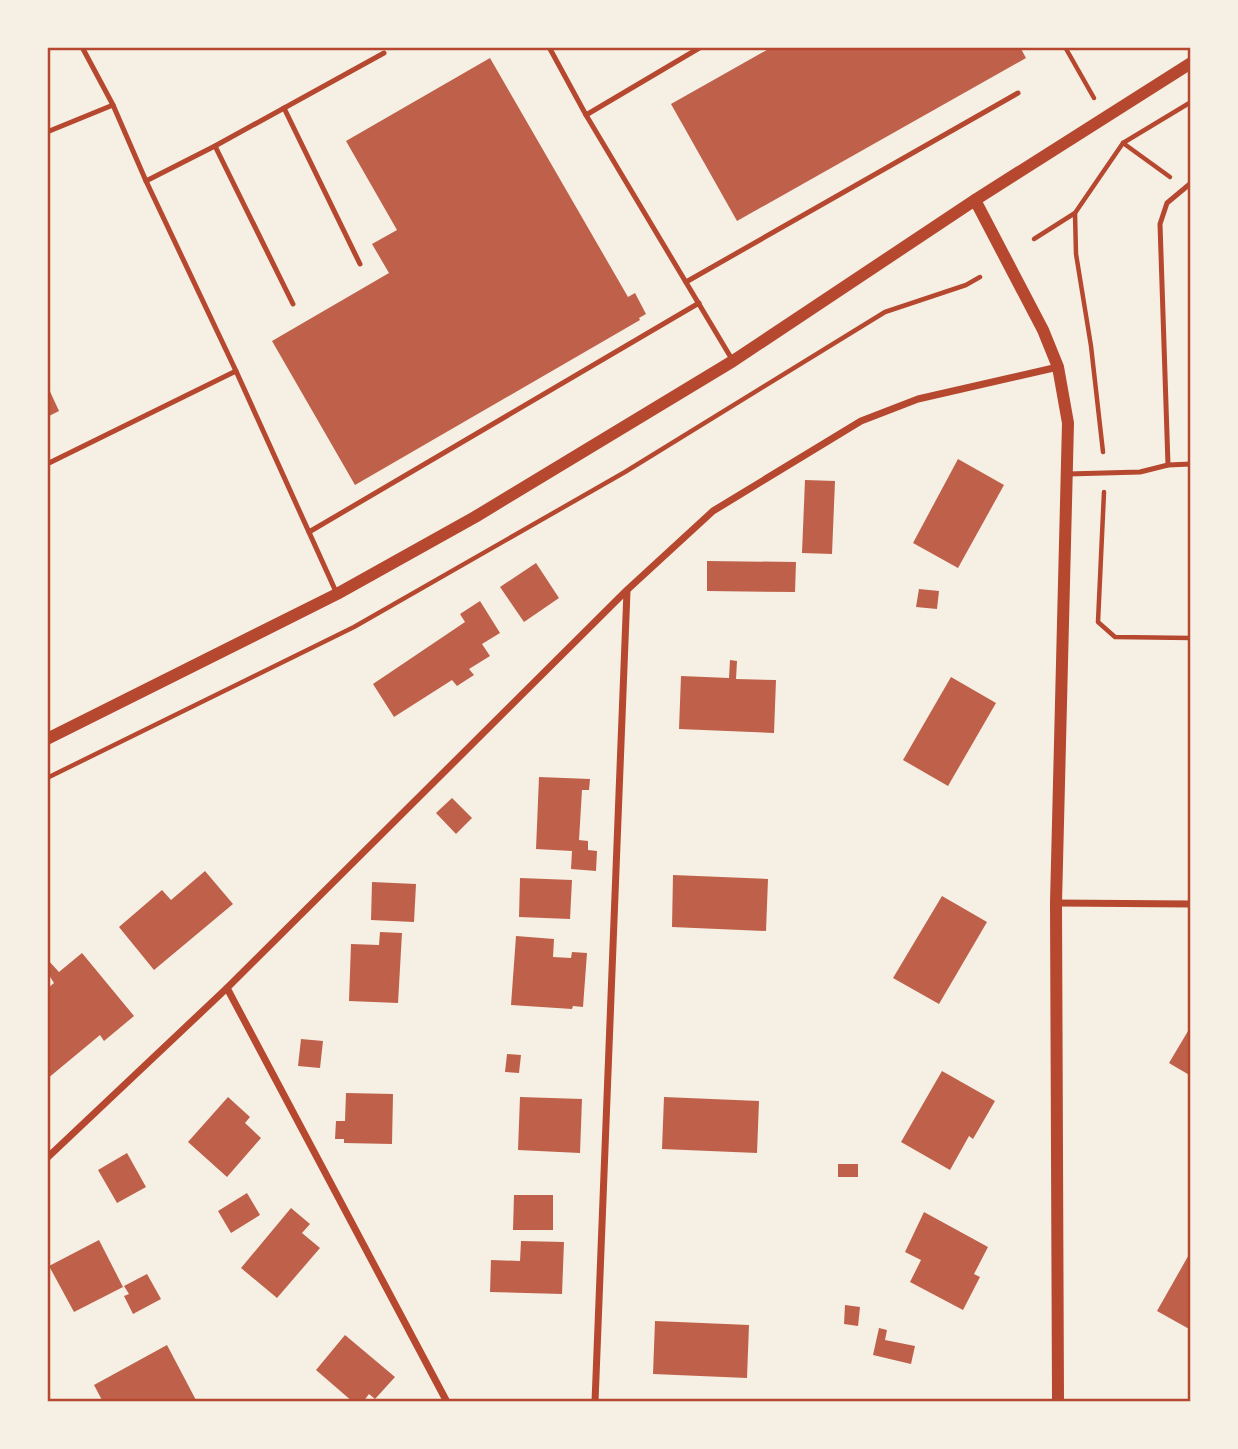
<svg xmlns="http://www.w3.org/2000/svg" width="1238" height="1449" viewBox="0 0 1238 1449" font-family="Rubik,sans-serif">
	<style>
		.building { fill: #bf614a }
		.lines { fill: none; stroke-linecap: round; stroke-linejoin: round }
		.path { stroke: #b5482f; stroke-width: 4.5 }
		.service { stroke: #b5482f; stroke-width: 5 }
		.minor { stroke: #b5482f; stroke-width: 7 }
		.tertiary { stroke: #b5482f; stroke-width: 12 }
		.neatline { fill: none; stroke: #b5482f; stroke-width: 2.5 }
	</style>
	<rect width="100%" height="100%" fill="#f6efe4"/>
	<!-- building -->
	<g class="building">
		<polygon points="772,47 1020,47 1026,58 737,221 671,104"/>
		<polygon points="490,58 628,297 635,293 646,314 639,318 640,320 355,485 272,341 389,273 372,244 397,230 346,141"/>
		<polygon points="47,385 59,411 47,417"/>
		<polygon points="958,459 1004,485 958,568 913,543"/>
		<polygon points="805,480 835,481 832,554 802,553"/>
		<polygon points="707,561 796,562 795,592 707,591"/>
		<polygon points="536,563 559,598 524,622 500,587"/>
		<polygon points="919,589 939,591 937,609 916,607"/>
		<polygon points="480,601 500,633 482,644 490,656 469,669 474,675 457,686 452,680 394,717 373,684 465,622 460,614"/>
		<polygon points="730,660 737,661 736,679 776,680 774,733 679,729 681,676 729,678"/>
		<polygon points="951,677 996,703 948,786 903,760"/>
		<polygon points="539,777 590,779 589,790 582,790 579,840 588,841 588,850 597,851 596,871 571,869 572,851 536,849"/>
		<polygon points="452,798 472,818 456,834 436,813"/>
		<polygon points="205,871 233,904 154,970 119,927 162,890 171,900"/>
		<polygon points="673,875 768,879 766,931 672,927"/>
		<polygon points="520,878 572,880 570,919 519,917"/>
		<polygon points="372,882 416,884 414,922 371,920"/>
		<polygon points="942,896 987,922 939,1004 893,978"/>
		<polygon points="380,932 402,933 398,1003 349,1001 351,944 379,945"/>
		<polygon points="516,936 554,939 553,957 571,958 572,952 587,953 583,1007 573,1006 572,1009 511,1005"/>
		<polygon points="82,953 134,1016 104,1041 100,1035 47,1079 47,989 54,983 47,972 47,959 59,972"/>
		<polygon points="1191,1026 1191,1076 1169,1063"/>
		<polygon points="301,1039 323,1041 320,1068 298,1066"/>
		<polygon points="507,1054 521,1055 519,1073 505,1072"/>
		<polygon points="942,1071 995,1101 973,1139 969,1136 950,1170 901,1142"/>
		<polygon points="346,1093 393,1094 392,1144 344,1143 344,1139 335,1139 336,1121 345,1121"/>
		<polygon points="228,1097 250,1117 245,1123 261,1138 227,1177 188,1142"/>
		<polygon points="520,1097 582,1099 580,1153 518,1150"/>
		<polygon points="664,1097 759,1101 757,1153 662,1149"/>
		<polygon points="127,1153 146,1187 117,1203 98,1170"/>
		<rect x="838" y="1164" width="20" height="13"/>
		<polygon points="247,1193 260,1215 231,1233 218,1211"/>
		<polygon points="514,1195 553,1195 553,1230 513,1230"/>
		<polygon points="291,1208 310,1224 302,1233 320,1248 277,1298 241,1268"/>
		<polygon points="924,1212 988,1247 974,1274 980,1277 963,1310 910,1282 921,1260 905,1252"/>
		<polygon points="99,1240 123,1287 74,1312 49,1266"/>
		<polygon points="521,1241 564,1242 562,1294 490,1292 491,1260 520,1261"/>
		<polygon points="1191,1251 1191,1330 1157,1311"/>
		<polygon points="147,1274 161,1299 133,1314 124,1296 129,1294 124,1286"/>
		<polygon points="845,1305 860,1307 858,1326 844,1324"/>
		<polygon points="655,1321 749,1325 747,1378 653,1374"/>
		<polygon points="879,1328 887,1330 885,1340 915,1346 911,1364 873,1355"/>
		<polygon points="345,1335 395,1377 375,1399 369,1394 363,1402 353,1402 316,1370"/>
		<polygon points="167,1345 197,1402 103,1402 94,1385"/>
	</g>
	<g class="lines">
		<!-- path -->
		<g class="path">
			<polyline points="1065,47 1094,98"/>
			<polyline points="1123,143 1170,177"/>
			<polyline points="1075,213 1076,254 1091,346 1103,452"/>
			<polyline points="1034,239 1075,213 1123,143 1191,102"/>
			<polyline points="1104,492 1098,622 1115,637 1191,638"/>
			<polyline points="47,778 354,627 625,472 885,312 966,285 980,277"/>
		</g>
		<!-- service -->
		<g class="service">
			<polyline points="82,47 113,105 146,181 236,371 337,594"/>
			<polyline points="549,47 586,115 733,361"/>
			<polyline points="284,108 360,264"/>
			<polyline points="586,115 701,47"/>
			<polyline points="47,132 113,105"/>
			<polyline points="215,146 293,304"/>
			<polyline points="146,181 215,146 384,53"/>
			<polyline points="686,282 1018,93"/>
			<polyline points="47,464 236,371"/>
			<polyline points="1168,465 1191,464"/>
			<polyline points="1068,474 1140,472 1168,465 1160,224 1167,203 1191,183"/>
			<polyline points="309,532 699,303"/>
		</g>
		<!-- minor -->
		<g class="minor">
			<polyline points="1056,903 1191,904"/>
			<polyline points="227,988 447,1402"/>
			<polyline points="47,1158 227,988 627,590 713,511 861,421 918,399 1058,367"/>
			<polyline points="595,1402 627,591"/>
		</g>
		<!-- tertiary -->
		<g class="tertiary">
			<polyline points="975,200 1043,330 1058,367 1068,423 1056,903 1058,1402"/>
			<polyline points="47,739 337,594 475,517 733,361 975,200 1191,63"/>
		</g>
	</g>
	<!-- border -->
	<rect width="1238" height="1449" fill="none" stroke="#f6efe4" stroke-width="98"/>
	<rect x="49" y="49" width="1140" height="1351" class="neatline"/>
</svg>
